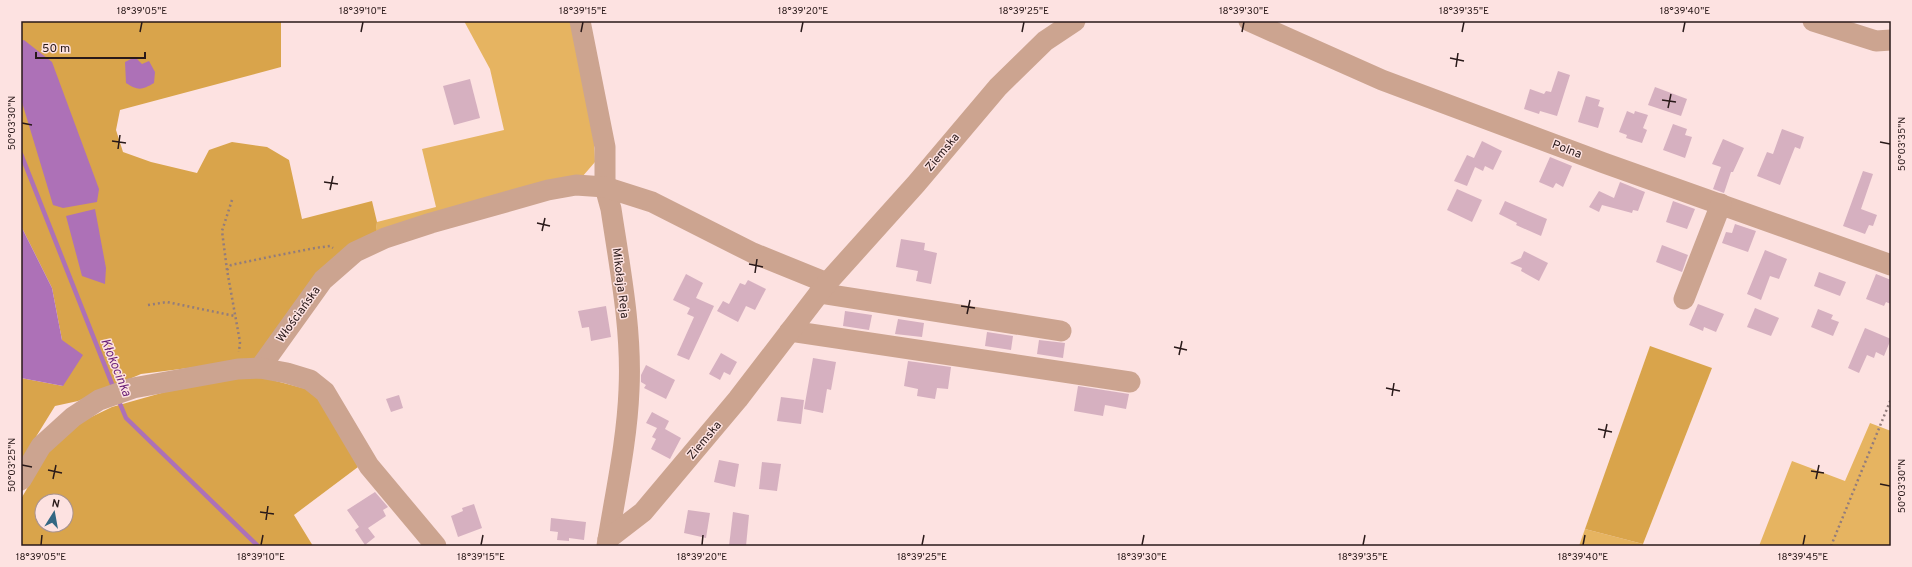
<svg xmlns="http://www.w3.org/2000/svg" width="1912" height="567" viewBox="0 0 1912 567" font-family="Overpass,sans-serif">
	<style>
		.green { fill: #e6b461 }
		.forest { fill: #d9a44b; fill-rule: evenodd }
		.water { fill: #ad71b7 }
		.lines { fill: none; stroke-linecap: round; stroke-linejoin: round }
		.stream { stroke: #ad71b7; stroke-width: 4.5 }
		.building { fill: #d6b0c0 }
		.path { stroke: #927c7c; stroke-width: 2.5; stroke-dasharray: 2 3; stroke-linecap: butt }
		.minor { stroke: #cca490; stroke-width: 21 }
		.ticks { fill: none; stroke: #291919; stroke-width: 1.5 }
		.labels { text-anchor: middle; stroke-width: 3; stroke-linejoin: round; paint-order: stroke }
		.street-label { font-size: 12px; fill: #291919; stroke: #fde2e1 }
		.water-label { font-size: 13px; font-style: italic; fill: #6a1f76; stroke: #fde2e1 }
		.neatline { fill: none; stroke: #291919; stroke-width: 1.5 }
		.ticks-label { font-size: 10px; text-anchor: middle; fill: #291919 }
	</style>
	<rect width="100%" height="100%" fill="#fde2e1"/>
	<!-- green -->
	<g class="green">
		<polygon points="464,21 573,21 594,135 595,162 582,177 375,237 377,222 436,207 422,149 504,130 490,69"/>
		<polygon points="1870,423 1891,431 1891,546 1759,546 1792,461 1845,481"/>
		<polygon points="1585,529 1643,544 1642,546 1579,546"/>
	</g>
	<!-- forest -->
	<g class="forest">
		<polygon points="21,21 281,21 281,67 120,110 116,130 123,152 151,162 197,173 209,150 232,142 267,147 289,160 302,219 372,201 377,222 376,231 324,267 259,359 141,374 78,401 55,406 21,461 21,378 63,386 62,340 52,288 21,226"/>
		<polygon points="1650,346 1712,368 1643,544 1585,529"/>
		<path d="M253,375L310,390L323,401L358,467L294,515L313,546H21V499L48,452L83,421L112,407L172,390ZM42,501H66V525H42Z"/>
	</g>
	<!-- water -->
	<g class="water">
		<polygon points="24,40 52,62 99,189 97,202 63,208 53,205 21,99 21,41"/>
		<path d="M135,57L142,64L149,61L155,72L154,83C142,90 138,91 126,83L125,62Z"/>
		<polygon points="95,209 106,268 105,284 82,276 66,216"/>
		<polygon points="21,226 52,288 62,340 83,355 63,386 21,378"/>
	</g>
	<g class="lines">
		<!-- stream -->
		<g class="stream">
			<polyline points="21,154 114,389"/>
			<polyline points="118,399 126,418 258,546"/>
		</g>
	</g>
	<!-- building -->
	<g class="building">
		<polygon points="1558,71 1570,75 1557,116 1540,111 1539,114 1524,109 1530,89 1544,94 1546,91 1551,92"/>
		<polygon points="470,79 480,118 454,125 443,86"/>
		<polygon points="1655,87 1687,99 1681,116 1648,105"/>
		<polygon points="1586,96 1600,100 1598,106 1604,108 1598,128 1578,122"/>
		<polygon points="1627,111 1634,114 1635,111 1648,115 1643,128 1647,130 1642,143 1626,138 1627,135 1619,132"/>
		<polygon points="1673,124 1687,129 1685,135 1692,137 1685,158 1663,150"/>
		<polygon points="1782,129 1804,137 1800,149 1795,147 1780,185 1757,176 1767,152 1773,154"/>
		<polygon points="1723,139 1744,148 1733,172 1731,172 1724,193 1713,189 1721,167 1712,164"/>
		<polygon points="1482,141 1502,151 1493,170 1485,166 1483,171 1475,167 1467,186 1454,181 1467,155 1474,158"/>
		<polygon points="1550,157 1572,166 1563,187 1556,183 1553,188 1539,182"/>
		<polygon points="1863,171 1873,174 1861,209 1877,215 1873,226 1869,225 1865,234 1843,226"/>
		<polygon points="1620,182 1645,192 1638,211 1633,210 1632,213 1602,205 1599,212 1589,207 1599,191 1614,198"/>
		<polygon points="1457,189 1482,200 1472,222 1447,210"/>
		<polygon points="1505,201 1547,219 1541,236 1516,225 1517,223 1499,214"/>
		<polygon points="1673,201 1695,209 1687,229 1666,222"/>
		<polygon points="1735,224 1756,231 1748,252 1722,243 1726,232 1732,233"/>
		<polygon points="901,239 925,243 924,250 937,253 931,284 916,281 918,271 896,267"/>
		<polygon points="1662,245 1688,255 1682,272 1656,262"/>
		<polygon points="1765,250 1787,259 1779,279 1770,276 1761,300 1747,294"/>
		<polygon points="1524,251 1548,263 1539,281 1521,271 1522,268 1510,263 1521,258"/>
		<polygon points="1819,272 1846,282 1840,296 1814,286"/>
		<polygon points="686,274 703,283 696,298 714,306 689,360 677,355 694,317 687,314 690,308 673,300"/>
		<polygon points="1876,274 1891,280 1891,304 1886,302 1884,306 1866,299"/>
		<polygon points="748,280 766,289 755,310 746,306 738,322 717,311 723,301 729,304 740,283 745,285"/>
		<polygon points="1698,304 1724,314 1716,332 1704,327 1703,331 1689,325"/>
		<polygon points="606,306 611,337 591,341 589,327 582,328 578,311"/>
		<polygon points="1755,308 1779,318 1771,336 1747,327"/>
		<polygon points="1818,309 1833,315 1831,319 1839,322 1833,336 1811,327"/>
		<polygon points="845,311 872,315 869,330 843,326"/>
		<polygon points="898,319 924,323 922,337 895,334"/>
		<polygon points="1865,328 1891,339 1884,356 1876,352 1874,358 1867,355 1859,373 1848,368"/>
		<polygon points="987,332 1013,336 1011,350 985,346"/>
		<polygon points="1039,340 1065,343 1063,358 1037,354"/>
		<polygon points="721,353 737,362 730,375 724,372 720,380 709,374"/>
		<polygon points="813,358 836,362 831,390 827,389 823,413 804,409"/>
		<polygon points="908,361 951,367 948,389 937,388 935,399 917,396 918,389 904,386"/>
		<polygon points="646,365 675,380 666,399 644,388 646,385 641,382 641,375"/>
		<polygon points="1078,386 1129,394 1126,409 1105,405 1103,416 1074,411"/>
		<polygon points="399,395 403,408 391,412 386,399"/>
		<polygon points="781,397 804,400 801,424 777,421"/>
		<polygon points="652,412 669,421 665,429 681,438 670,459 651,449 656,439 652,437 657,428 646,423"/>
		<polygon points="719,460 739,464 735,487 714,482"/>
		<polygon points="762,462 781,464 777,491 759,489"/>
		<polygon points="375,492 388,507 383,510 386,516 368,528 375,537 365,545 355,530 359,527 347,510"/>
		<polygon points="474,504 482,528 458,537 451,516 463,511 462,508"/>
		<polygon points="688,510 710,513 706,538 684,533"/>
		<polygon points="733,512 749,515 746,546 729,546"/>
		<polygon points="551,518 586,522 584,540 569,538 569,541 557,540 558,532 550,531"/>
	</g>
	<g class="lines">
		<!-- path -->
		<g class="path">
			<polyline points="232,200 222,231 227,270 240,342 239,352"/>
			<polyline points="227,270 231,265 269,257 315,248 330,246 333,248"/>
			<polyline points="148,305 167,302 235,316"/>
			<polyline points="1831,546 1891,399"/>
		</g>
		<!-- minor -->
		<g class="minor">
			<path d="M580,21L605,147V187L611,209C620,269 632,330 629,390C627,442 615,495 607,546"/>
			<polyline points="1249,21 1382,80 1604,163 1891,265"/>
			<polyline points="1813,21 1876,41 1891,40"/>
			<polyline points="819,293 1061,331"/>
			<polyline points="1684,299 1721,204"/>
			<polyline points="790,331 1130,382"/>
			<polyline points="260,368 323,280 355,252 385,238 431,223 548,190 576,185 605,187 652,202 753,253 827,283"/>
			<polyline points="21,480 41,446 73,417 99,400 133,388 238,369 260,368 287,373 310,380 325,392 369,466 436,546"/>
			<polyline points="608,539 643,512 738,399 827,283 916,184 998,87 1045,41 1075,21"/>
		</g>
	</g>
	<!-- ticks -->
	<path class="ticks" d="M140,32L142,22M361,32L363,22M581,32L583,22M801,32L803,22M1022,32L1024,22M1242,32L1244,22M1462,32L1464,22M1683,32L1685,22M1450,58L1464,61M1456,67L1458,53M1662,100L1676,102M1668,108L1671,94M22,123L32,125M112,141L126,143M1880,142L1890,144M118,149L120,135M324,182L338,184M330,190L333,176M537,223L550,226M542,231L545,218M749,264L763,267M755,273L757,259M961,306L975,308M967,314L970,300M1174,347L1187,350M1179,355L1182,341M1386,388L1400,391M1392,396L1394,383M1598,429L1612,432M1604,438L1607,424M22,465L32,467M48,470L62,473M1811,471L1824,473M53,479L56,465M1816,479L1819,465M1880,484L1890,486M260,512L274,514M266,520L268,506M41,545L42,535M261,545L263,535M481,545L483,535M702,545L703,535M922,545L924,535M1142,545L1144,535M1363,545L1365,535M1583,545L1585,535M1803,545L1805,535"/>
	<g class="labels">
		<!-- street labels -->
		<g class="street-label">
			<text transform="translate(1567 149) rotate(21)" y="4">Polna</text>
			<text transform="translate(942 152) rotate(-50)" y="4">Ziemska</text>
			<text transform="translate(621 283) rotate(83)" y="4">Mikołaja Reja</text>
			<text transform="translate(298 314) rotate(-54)" y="4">Włościańska</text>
			<text transform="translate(704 440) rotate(-50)" y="4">Ziemska</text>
		</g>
		<!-- water labels -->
		<g class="water-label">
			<text transform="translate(117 367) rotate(68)" y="5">Kłokocinka</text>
		</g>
	</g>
	<!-- border -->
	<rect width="1912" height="567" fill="none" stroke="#fde2e1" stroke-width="44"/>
	<!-- north arrow -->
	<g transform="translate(54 513) rotate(11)"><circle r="19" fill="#fde2e1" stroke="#a89291"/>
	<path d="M0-3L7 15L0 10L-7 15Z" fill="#336783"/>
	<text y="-6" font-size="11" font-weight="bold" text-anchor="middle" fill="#291919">N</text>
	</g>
	<!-- scale -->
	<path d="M36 52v6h109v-6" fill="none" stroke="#291919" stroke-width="2"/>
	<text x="42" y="52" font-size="12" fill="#291919" stroke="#fde2e1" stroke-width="3" paint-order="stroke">50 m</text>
	<rect x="22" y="22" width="1868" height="523" class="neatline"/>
	<g class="ticks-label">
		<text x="142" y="14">18°39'05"E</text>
		<text x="363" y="14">18°39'10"E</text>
		<text x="583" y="14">18°39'15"E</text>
		<text x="803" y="14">18°39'20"E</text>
		<text x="1024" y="14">18°39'25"E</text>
		<text x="1244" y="14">18°39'30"E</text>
		<text x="1464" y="14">18°39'35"E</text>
		<text x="1685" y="14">18°39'40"E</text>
		<text transform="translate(11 123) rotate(-90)" y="4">50°03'30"N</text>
		<text transform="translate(1901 144) rotate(-90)" y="4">50°03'35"N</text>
		<text transform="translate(11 465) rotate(-90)" y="4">50°03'25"N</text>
		<text transform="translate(1901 486) rotate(-90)" y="4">50°03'30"N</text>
		<text x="41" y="560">18°39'05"E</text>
		<text x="261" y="560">18°39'10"E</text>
		<text x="481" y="560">18°39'15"E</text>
		<text x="702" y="560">18°39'20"E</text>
		<text x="922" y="560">18°39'25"E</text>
		<text x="1142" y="560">18°39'30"E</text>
		<text x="1363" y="560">18°39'35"E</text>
		<text x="1583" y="560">18°39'40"E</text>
		<text x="1803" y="560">18°39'45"E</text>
	</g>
</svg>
